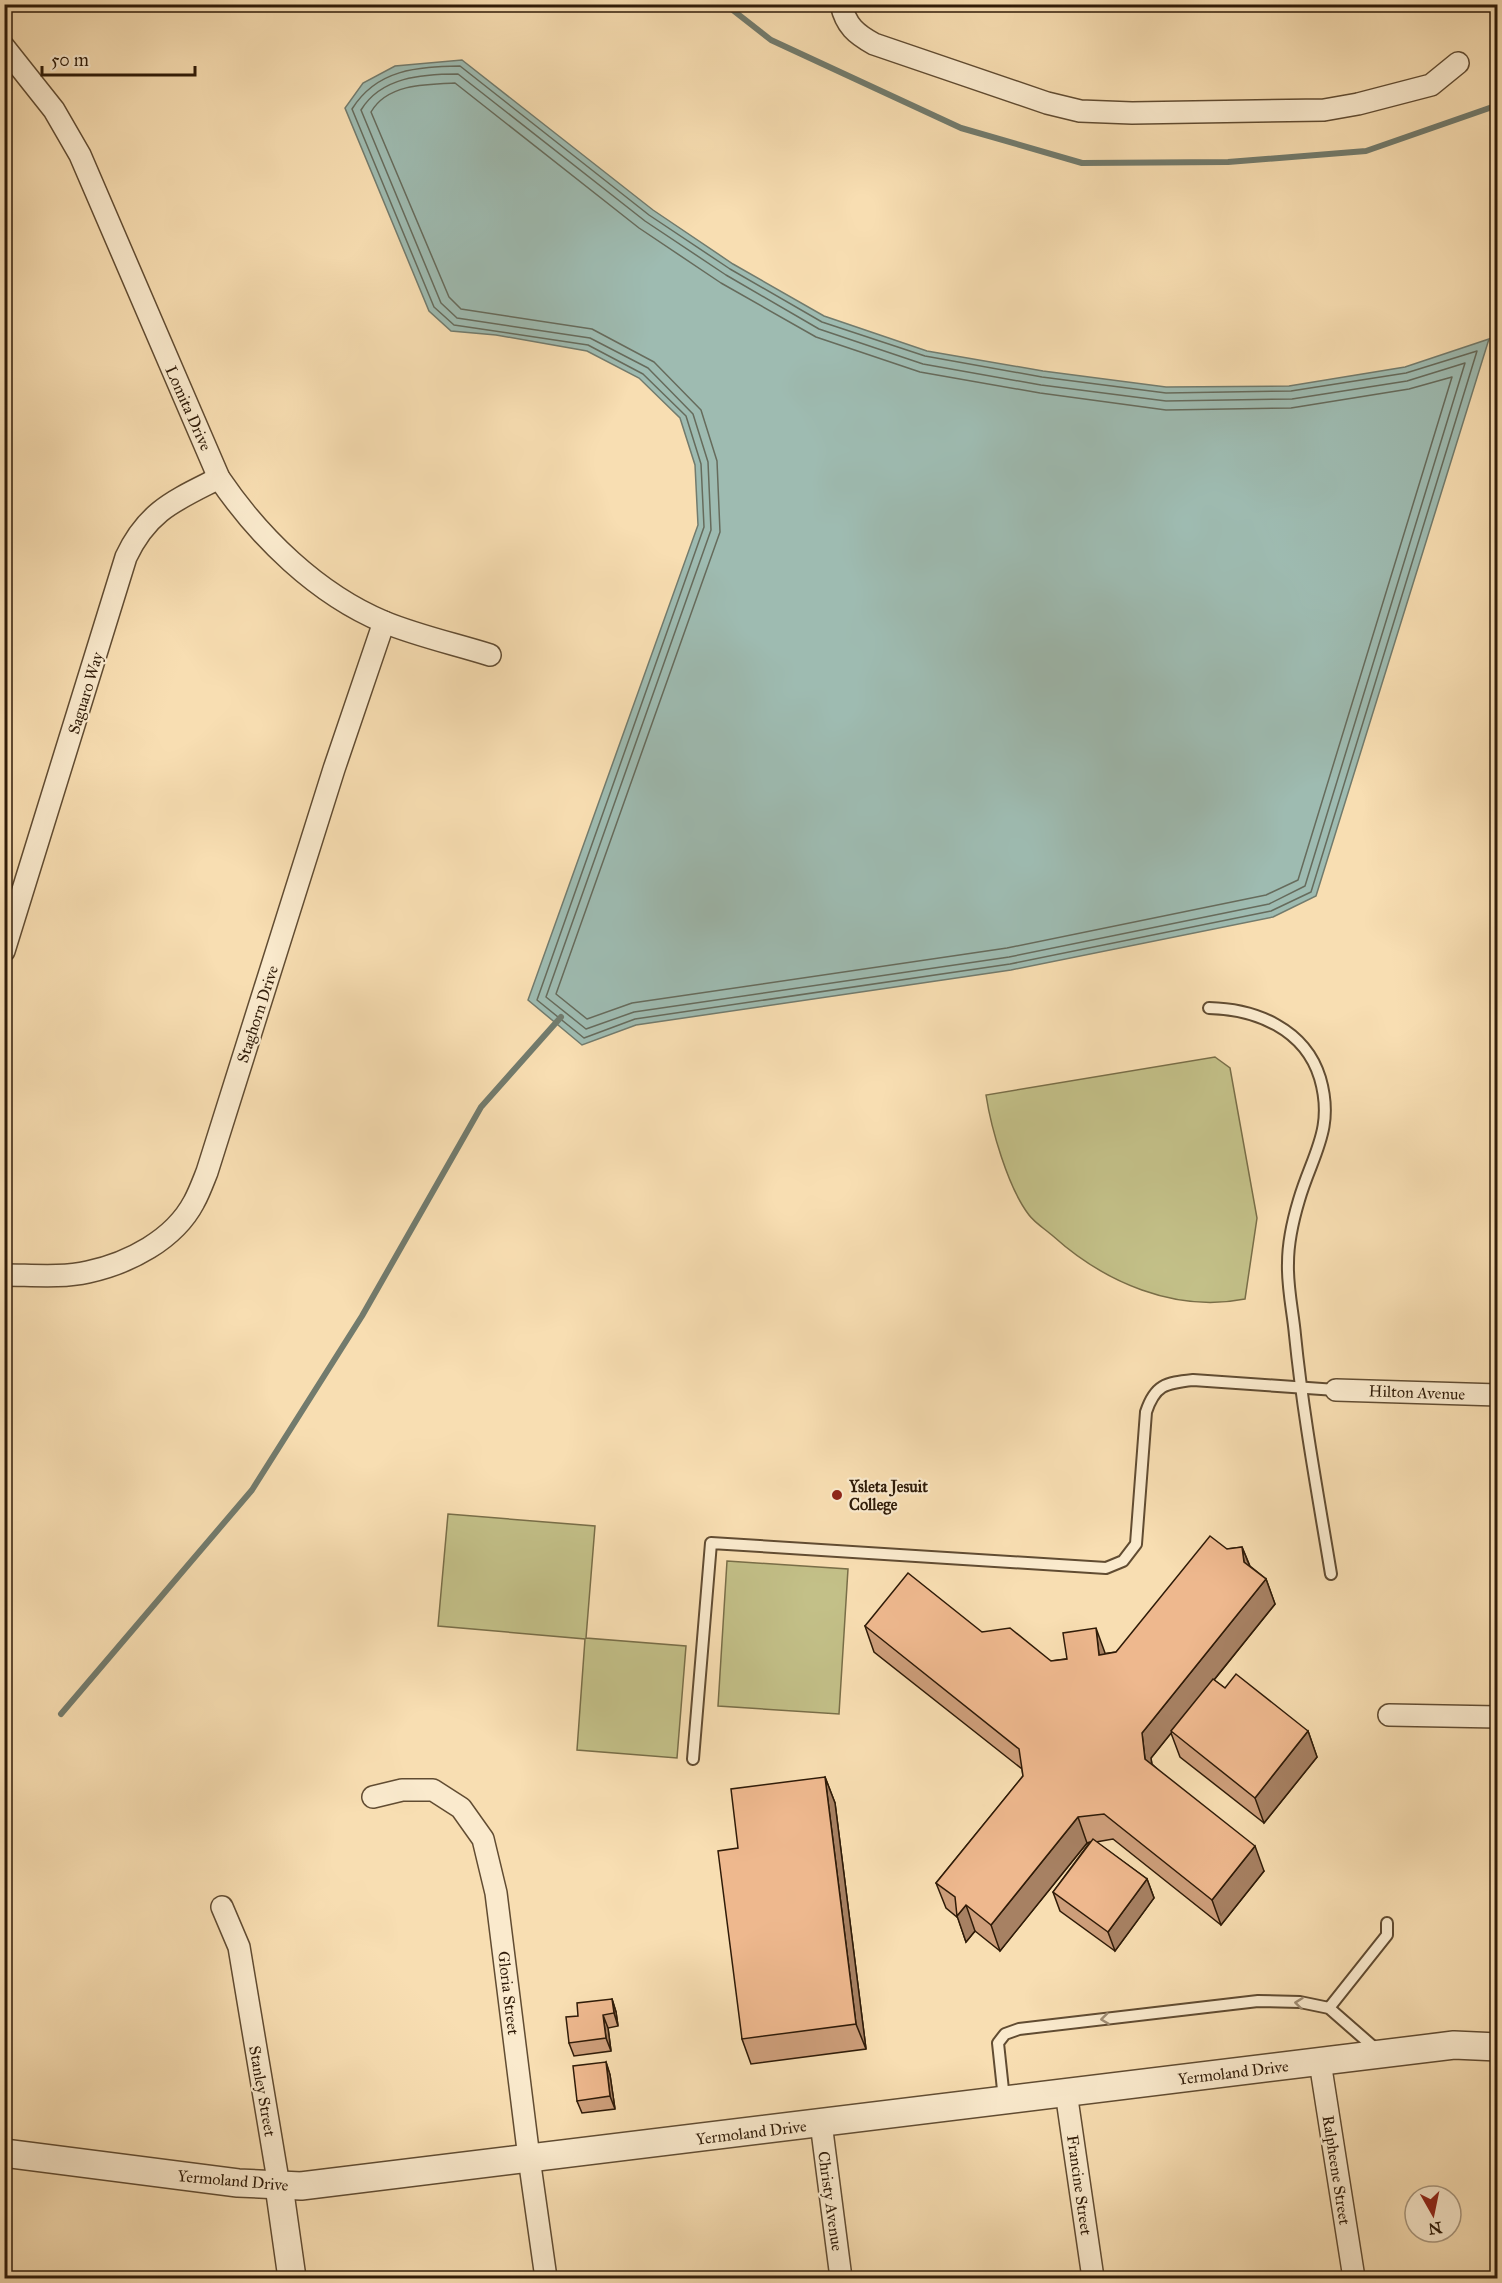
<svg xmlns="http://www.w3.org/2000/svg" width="1502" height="2283" viewBox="0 0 1502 2283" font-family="'IM FELL Great Primer',serif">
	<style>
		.green { fill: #c3c088; stroke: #796e48; stroke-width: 1.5 }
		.water { fill: #9ebbb1; stroke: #727b6d; stroke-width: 1.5 }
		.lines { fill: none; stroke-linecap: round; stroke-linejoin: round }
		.shore { stroke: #666b5c; stroke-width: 1.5 }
		.stream { stroke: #727b6d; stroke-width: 6 }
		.service-casing { stroke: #614c32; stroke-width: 14 }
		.minor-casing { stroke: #614c32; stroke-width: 24 }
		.tertiary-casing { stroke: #614c32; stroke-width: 30 }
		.service { stroke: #faeacd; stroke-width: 10 }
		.minor { stroke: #faeacd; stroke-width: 21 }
		.tertiary { stroke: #faeacd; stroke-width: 27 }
		.wall { fill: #cd9e7a; stroke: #2f1b08; stroke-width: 1.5 }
		.shaded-wall { fill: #a78163; stroke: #2f1b08; stroke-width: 1.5 }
		.building { fill: #eeb88e; stroke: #2f1b08; stroke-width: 1.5 }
		.oneway { stroke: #9f8d74 }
		.poi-dot { fill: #8f2418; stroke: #faeacd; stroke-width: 2 }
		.labels { text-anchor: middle; stroke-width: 4.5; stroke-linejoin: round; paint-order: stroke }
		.street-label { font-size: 16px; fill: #2f1b08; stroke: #faeacd }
		.poi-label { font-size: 16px; font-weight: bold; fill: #2f1b08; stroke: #faeacd; text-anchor: start }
	</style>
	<rect width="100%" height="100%" fill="#f8deb2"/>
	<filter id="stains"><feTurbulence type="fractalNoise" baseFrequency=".00333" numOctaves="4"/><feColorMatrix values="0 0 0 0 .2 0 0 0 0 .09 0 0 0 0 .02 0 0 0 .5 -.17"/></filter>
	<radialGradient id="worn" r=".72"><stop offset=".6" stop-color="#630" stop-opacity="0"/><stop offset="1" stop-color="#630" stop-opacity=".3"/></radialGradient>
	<!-- green -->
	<g class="green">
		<path d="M1215,1057L1230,1068L1257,1218L1245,1299C1175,1313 1104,1282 1053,1236C1045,1229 1035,1223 1029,1215C1008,1188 991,1128 986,1095Z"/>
		<polygon points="448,1514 595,1526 586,1638 686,1646 677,1758 577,1750 585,1639 438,1626"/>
		<polygon points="727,1561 848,1569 839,1714 718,1706"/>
	</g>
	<!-- water -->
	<polygon class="water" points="462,60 653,210 733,264 824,316 927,351 1043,371 1166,387 1289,386 1405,367 1489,339 1316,896 1273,917 1011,970 636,1025 582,1045 528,1000 698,525 695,465 680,418 639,378 587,351 496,335 451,331 429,311 345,108 363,83 395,66"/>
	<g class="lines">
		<!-- shore -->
		<g class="shore">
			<path d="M460,66L649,215L730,269L822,322L925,356L1042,377L1166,393L1291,391L1406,373L1477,351L1311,892L1271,911L1010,964L635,1019L584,1038L537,1000L704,527L701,464L686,416L643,374L588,345L454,325L434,307L352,109C377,69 417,67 460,66Z"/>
			<path d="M458,74L645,221L726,275L819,329L923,364L1041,385L1166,401L1292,399L1407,381L1465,363L1305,886L1269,904L1009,957L634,1012L586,1029L546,997L711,530L708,462L693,414L648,368L590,338L457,318L441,303L361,110C381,77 422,74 458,74Z"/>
			<path d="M455,83L639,228L721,283L816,337L920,372L1040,393L1166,410L1291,408L1409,389L1452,377L1298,880L1266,895L1007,948L632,1003L587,1019L556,994L720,532L717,461L701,410L654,362L592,329L461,309L449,297L371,112C387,84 426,84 455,83Z"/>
		</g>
		<!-- stream -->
		<g class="stream">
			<polyline points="725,4 771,40 961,128 1082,163 1228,162 1366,151 1498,105"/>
			<polyline points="61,1714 252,1490 362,1316 481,1107 561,1017"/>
		</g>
		<!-- service casing -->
		<g class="service-casing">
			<g id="service">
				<path d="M1209,1008C1256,1009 1305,1029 1320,1078C1335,1129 1312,1155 1299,1200C1293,1220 1288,1242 1288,1263C1287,1287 1293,1312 1295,1335C1303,1415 1318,1495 1331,1574"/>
				<path d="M693,1759L711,1543L1106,1568L1123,1561L1136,1544L1146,1412C1155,1385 1165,1383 1193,1380L1336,1390"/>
				<polyline points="1329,2008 1387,1935 1387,1923"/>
				<polyline points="1004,2099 998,2043 1005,2034 1019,2029 1258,2001 1300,2002 1329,2008 1377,2050"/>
			</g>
		</g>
		<!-- minor casing -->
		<g class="minor-casing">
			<g id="minor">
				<path d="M841,4C846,26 856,34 874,44L1047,103L1080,111L1132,113L1324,110L1358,104L1431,85L1458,63"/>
				<path d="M4,47L54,110L80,155L219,478C259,537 317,594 384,622C418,636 455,644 490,655"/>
				<path d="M4,951L126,557C148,510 176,500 219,478"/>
				<path d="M4,1275C31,1275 62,1278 88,1272C129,1263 174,1240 194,1202C199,1193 203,1182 207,1172L334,769L384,622"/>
				<polyline points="1336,1390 1498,1395"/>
				<polyline points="1389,1715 1498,1717"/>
				<polyline points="373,1797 402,1790 433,1790 461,1808 483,1839 496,1893 529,2158 546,2278"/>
				<polyline points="222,1907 239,1947 279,2186"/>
				<polyline points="1320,2062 1354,2278"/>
				<polyline points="1066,2092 1093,2278"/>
				<polyline points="821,2123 841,2278"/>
			</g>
		</g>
		<!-- tertiary casing -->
		<g class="tertiary-casing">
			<g id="tertiary">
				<polyline points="4,2153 238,2183 301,2186 1454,2045 1498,2047"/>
				<polyline points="279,2186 292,2278"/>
			</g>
		</g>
		<!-- service -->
		<use href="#service" class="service"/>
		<!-- minor -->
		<use href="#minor" class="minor"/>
		<!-- tertiary -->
		<use href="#tertiary" class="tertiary"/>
	</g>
	<!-- wall -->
	<g class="wall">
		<polygon points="1242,1547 1250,1566 1266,1579 1275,1604 1214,1680 1225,1688 1308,1731 1317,1757 1264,1823 1180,1757 1171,1733 1151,1758 1152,1764 1264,1871 1221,1925 1113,1839 1096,1842 1147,1879 1154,1898 1115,1951 1060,1911 1053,1892 1090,1842 1087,1843 1000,1951 975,1931 966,1942 958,1918 946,1908 936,1883 1023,1776 1022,1769 874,1652 865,1626 982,1632 1051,1661 1116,1652 1227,1549"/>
		<polygon points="825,1777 835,1803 866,2049 751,2064 742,2039 738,1848"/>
		<polygon points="612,1999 616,2012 618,2026 608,2028 611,2051 574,2056 569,2043 578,2016"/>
		<polygon points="606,2062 610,2075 615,2109 582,2113 577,2101"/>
	</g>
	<!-- shaded-wall -->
	<g class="shaded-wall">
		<polygon points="1242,1547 1252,1572 1244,1562"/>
		<polygon points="1266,1579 1275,1604 1151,1758 1154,1784 1145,1759 1142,1733"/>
		<polygon points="1096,1628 1105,1653 1109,1680 1099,1655"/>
		<polygon points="1308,1731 1317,1757 1264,1823 1255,1798"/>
		<polygon points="825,1777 835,1803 866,2049 856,2024"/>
		<polygon points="1078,1817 1087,1843 1000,1951 991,1925"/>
		<polygon points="1255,1846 1264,1871 1221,1925 1212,1900"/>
		<polygon points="1147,1879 1154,1898 1115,1951 1108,1932"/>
		<polygon points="966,1905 975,1931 966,1942 957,1916"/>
		<polygon points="612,1999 616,2012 618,2026 614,2013"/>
		<polygon points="603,2015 608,2028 611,2051 606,2038"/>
		<polygon points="606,2062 610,2075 615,2109 610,2096"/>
	</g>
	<!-- building -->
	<g class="building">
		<polygon points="1210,1536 1227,1549 1242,1547 1244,1562 1266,1579 1142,1733 1145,1759 1255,1846 1212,1900 1104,1814 1078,1817 991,1925 966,1905 957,1916 955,1897 936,1883 1023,1776 1019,1749 865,1626 908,1573 982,1632 1010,1628 1051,1661 1067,1659 1063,1633 1096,1628 1099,1655 1116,1652"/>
		<polygon points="1236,1674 1308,1731 1255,1798 1171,1731 1213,1679 1225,1688"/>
		<polygon points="825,1777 856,2024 742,2039 718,1851 738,1848 731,1789"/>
		<polygon points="1093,1839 1147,1879 1108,1932 1053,1892"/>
		<polygon points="612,1999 614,2013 603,2015 606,2038 569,2043 566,2017 578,2016 577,2003"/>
		<polygon points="606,2062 610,2096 577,2101 573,2066"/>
	</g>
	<!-- one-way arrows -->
	<defs><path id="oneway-chevron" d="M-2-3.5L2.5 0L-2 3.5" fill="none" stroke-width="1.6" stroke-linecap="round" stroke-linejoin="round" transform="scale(1.5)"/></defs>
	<g class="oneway">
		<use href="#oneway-chevron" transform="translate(1299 2003) rotate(-174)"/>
		<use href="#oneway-chevron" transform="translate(1105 2019) rotate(173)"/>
	</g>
	<!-- markers -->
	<circle class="poi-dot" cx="837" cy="1495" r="6"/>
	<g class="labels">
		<!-- street labels -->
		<g class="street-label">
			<text transform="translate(189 408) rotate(66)" y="6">Lomita Drive</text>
			<text transform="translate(85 693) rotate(-73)" y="6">Saguaro Way</text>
			<text transform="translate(257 1014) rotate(-72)" y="6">Staghorn Drive</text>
			<text transform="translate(1417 1392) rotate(2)" y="6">Hilton Avenue</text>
			<text transform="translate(509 1993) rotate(83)" y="6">Gloria Street</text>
			<text transform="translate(1233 2072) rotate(-7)" y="6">Yermoland Drive</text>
			<text transform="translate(263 2091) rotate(80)" y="6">Stanley Street</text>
			<text transform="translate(751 2132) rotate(-7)" y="6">Yermoland Drive</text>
			<text transform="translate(1337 2170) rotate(81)" y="6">Ralpheene Street</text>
			<text transform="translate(233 2180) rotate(5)" y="6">Yermoland Drive</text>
			<text transform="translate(1080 2185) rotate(82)" y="6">Francine Street</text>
			<text transform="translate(831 2201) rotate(82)" y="6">Christy Avenue</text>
		</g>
		<!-- poi labels -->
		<g class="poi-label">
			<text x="849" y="1492">Ysleta Jesuit<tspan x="849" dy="18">College</tspan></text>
		</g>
	</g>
	<!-- margin -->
	<rect width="1502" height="2283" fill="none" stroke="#f8deb2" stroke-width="24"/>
	<rect x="6" y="6" width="1490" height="2271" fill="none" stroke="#2f1b08" stroke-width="3"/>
	<rect x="12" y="12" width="1478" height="2259" fill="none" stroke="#2f1b08" stroke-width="1.5"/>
	<!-- north arrow -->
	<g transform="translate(1433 2214) rotate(171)"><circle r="28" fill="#faeacd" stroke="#a9977e" stroke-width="1.5"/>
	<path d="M0-4.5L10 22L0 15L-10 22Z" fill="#8f2418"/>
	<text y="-9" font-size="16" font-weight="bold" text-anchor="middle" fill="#2f1b08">N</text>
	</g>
	<!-- scale -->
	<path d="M42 66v9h153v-9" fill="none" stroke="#2f1b08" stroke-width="3"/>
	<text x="51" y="66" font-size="18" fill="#2f1b08" stroke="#faeacd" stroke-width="4.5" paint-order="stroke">50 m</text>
	<rect width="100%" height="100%" filter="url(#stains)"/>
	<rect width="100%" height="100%" fill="url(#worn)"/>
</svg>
